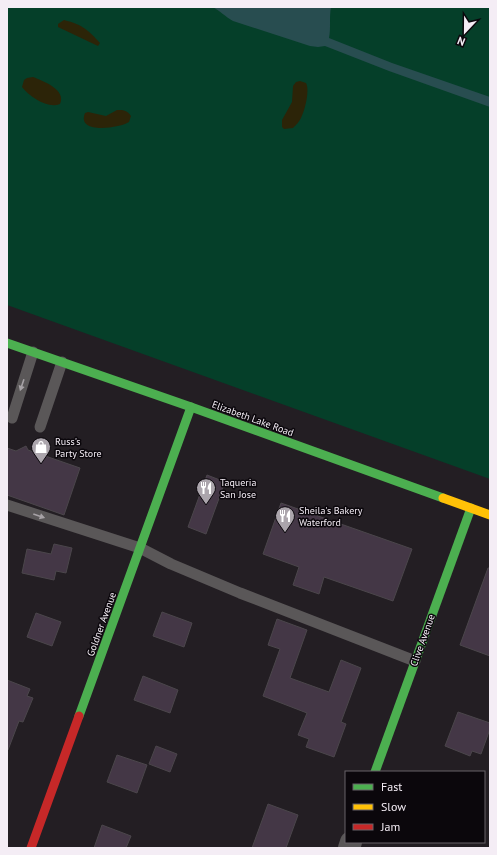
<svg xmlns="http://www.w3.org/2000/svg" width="497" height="855" viewBox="0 0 497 855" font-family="'PT Sans',sans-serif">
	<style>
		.green { fill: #053f29 }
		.sand { fill: #2c2408 }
		.water { fill: #284d50 }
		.building { fill: #443746; stroke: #4b464b }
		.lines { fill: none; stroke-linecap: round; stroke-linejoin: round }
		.lane { stroke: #5a5758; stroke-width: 11 }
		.street { stroke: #5a5758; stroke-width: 22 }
		.fast { stroke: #4caf50; stroke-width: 9 }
		.slow { stroke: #ffc107; stroke-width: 9 }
		.jam { stroke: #c62828; stroke-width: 9 }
		.oneway { fill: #a7a2a6 }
		.labels { text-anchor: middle; stroke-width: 3; stroke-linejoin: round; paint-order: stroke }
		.street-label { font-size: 10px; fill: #f4edf5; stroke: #0b070c }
		.poi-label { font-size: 10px; fill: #f4edf5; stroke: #0b070c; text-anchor: start }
	</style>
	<rect width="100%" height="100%" fill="#231e23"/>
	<!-- green -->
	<polygon class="green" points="7,7 490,7 490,479 7,305"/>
	<!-- sand -->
	<g class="sand">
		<path d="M64,20C83,25 87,29 100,43L98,46L58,27V24Z"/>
		<path d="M33,77C43,81 67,90 60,104C48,109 30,97 22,87L24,80L27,78Z"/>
		<path d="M300,81L306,83C310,90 305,110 301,118C299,122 296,125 293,128L284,129L282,127V120L292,102L293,86L296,82Z"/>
		<path d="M117,110C123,110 127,110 131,116L129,122C120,128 76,135 85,113L88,112L106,116Z"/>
	</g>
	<!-- water -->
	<path class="water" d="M212,7H331C329,18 331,28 329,38L392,63L490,97V107L389,71L325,46L318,47L310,46L233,21C225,17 220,10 212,7Z"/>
	<!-- building -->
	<g class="building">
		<polygon points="26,446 28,450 80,468 64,515 7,495 7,448 16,451"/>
		<polygon points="207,475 225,482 206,534 188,527"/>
		<polygon points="281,503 412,549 393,601 324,577 319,594 293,585 299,567 263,554"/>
		<polygon points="54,544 72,548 66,573 56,571 54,580 22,573 27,549 51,554"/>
		<polygon points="488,568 490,568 490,656 460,645"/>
		<polygon points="162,612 192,623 184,647 153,636"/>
		<polygon points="36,613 61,622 52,646 27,637"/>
		<polygon points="277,619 307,630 290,678 329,692 341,660 361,668 341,722 346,724 334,757 306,747 309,739 298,735 307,713 263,696 280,649 268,645"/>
		<polygon points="143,676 178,690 170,713 134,700"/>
		<polygon points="7,680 30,689 27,696 33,698 23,722 19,721 8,750 7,750"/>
		<polygon points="458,712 490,723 490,729 481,754 472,751 470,756 445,746"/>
		<polygon points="156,746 177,754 170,772 149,764"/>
		<polygon points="117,755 147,765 137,793 107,782"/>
		<polygon points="268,804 298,815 286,848 252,848"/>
		<polygon points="102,825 131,836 126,848 94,848"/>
	</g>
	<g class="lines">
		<!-- lane -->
		<g class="lane">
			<polyline points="12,418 33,352"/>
			<polyline points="40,427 62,362"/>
			<polyline points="7,505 140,548 171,564 240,593 415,661"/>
		</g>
		<!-- street -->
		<polyline class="street" points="349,848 351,842"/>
		<!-- fast -->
		<g class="fast">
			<polyline points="7,343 191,407 443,498"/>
			<polyline points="79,716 191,407"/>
			<polyline points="375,772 471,508"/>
		</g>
		<!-- slow -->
		<polyline class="slow" points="443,498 490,515"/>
		<!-- jam -->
		<polyline class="jam" points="31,848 79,716"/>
	</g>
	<!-- one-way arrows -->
	<defs><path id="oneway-solid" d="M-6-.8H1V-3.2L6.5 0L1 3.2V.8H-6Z"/></defs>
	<g class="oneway">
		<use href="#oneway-solid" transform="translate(22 385) rotate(109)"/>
		<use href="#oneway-solid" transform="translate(39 516) rotate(19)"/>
	</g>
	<!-- icons -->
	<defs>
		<g id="shop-pin" transform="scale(1)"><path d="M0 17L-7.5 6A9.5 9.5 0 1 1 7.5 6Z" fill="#aba5ac" stroke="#0b070c"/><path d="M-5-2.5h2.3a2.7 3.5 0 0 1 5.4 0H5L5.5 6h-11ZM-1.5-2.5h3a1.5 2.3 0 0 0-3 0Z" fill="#fff"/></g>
		<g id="restaurant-pin" transform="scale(1)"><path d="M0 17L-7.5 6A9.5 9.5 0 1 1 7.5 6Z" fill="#aba5ac" stroke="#0b070c"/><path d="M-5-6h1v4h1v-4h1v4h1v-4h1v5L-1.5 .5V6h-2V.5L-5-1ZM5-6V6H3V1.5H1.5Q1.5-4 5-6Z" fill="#fff"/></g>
	</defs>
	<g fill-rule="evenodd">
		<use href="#shop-pin" x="41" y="447"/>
		<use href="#restaurant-pin" x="206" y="488"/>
		<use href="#restaurant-pin" x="285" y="516"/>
	</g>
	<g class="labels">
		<!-- street labels -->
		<g class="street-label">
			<text transform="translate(253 418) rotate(20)" y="4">Elizabeth Lake Road</text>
			<text transform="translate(101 624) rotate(-70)" y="4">Goldner Avenue</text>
			<text transform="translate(422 640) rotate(-70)" y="4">Clive Avenue</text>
		</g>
		<!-- poi labels -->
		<g class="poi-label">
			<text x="55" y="445">Russ's<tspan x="55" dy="12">Party Store</tspan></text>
			<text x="220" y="486">Taqueria<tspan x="220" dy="12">San Jose</tspan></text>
			<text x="299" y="514">Sheila's Bakery<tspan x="299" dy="12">Waterford</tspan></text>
		</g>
	</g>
	<!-- border -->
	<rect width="497" height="855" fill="none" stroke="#f4edf5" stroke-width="16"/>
	<!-- legend -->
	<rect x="345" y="771" width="140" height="72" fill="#0b070c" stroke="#686369"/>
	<rect x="353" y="784" width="20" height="6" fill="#4caf50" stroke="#686369"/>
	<text x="381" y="791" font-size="12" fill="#f4edf5">Fast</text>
	<rect x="353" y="804" width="20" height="6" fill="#ffc107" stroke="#686369"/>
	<text x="381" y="811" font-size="12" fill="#f4edf5">Slow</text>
	<rect x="353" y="824" width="20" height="6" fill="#c62828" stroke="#686369"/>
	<text x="381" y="831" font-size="12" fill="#f4edf5">Jam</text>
	<!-- north arrow -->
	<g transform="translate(465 32) rotate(202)" stroke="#0b070c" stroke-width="3" paint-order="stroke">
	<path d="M0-3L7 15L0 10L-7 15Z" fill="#f4edf5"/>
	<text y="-6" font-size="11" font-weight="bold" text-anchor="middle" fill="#f4edf5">N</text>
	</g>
</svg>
